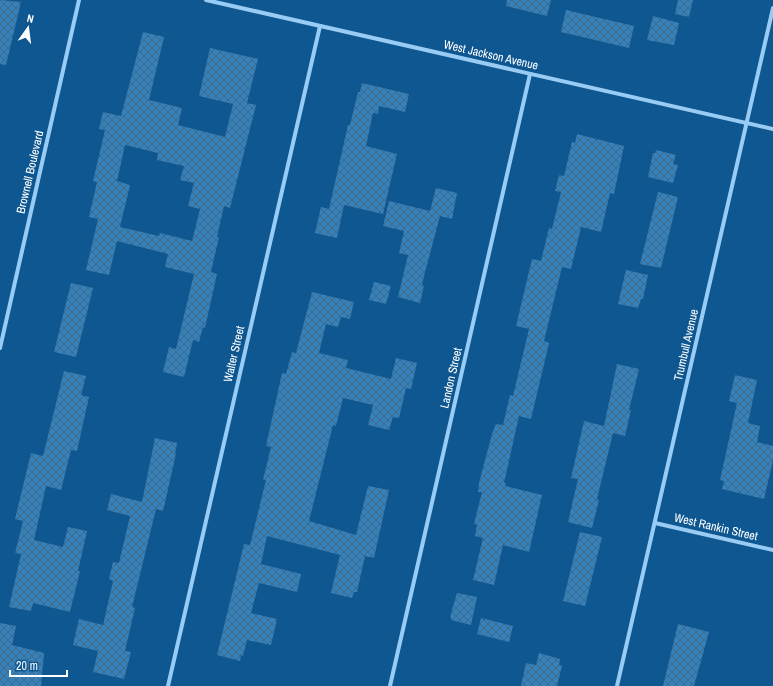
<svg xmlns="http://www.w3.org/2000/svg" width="773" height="686" viewBox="0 0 773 686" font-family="'Archivo Narrow',sans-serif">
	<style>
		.building { fill: url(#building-cross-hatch); fill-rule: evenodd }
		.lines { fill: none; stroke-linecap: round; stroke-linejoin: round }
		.minor { stroke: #99ccf4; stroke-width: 4 }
		.labels { text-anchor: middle; stroke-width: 4; stroke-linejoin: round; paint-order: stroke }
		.street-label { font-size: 12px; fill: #fff; stroke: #0e5791 }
	</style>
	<defs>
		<pattern id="building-cross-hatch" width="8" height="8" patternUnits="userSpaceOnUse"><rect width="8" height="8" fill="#3781ba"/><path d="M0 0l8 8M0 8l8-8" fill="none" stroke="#406988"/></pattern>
	</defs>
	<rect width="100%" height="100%" fill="#0e5791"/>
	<!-- building -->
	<g class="building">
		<polygon points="0,0 21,2 6,65 0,64"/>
		<polygon points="507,0 551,0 547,16 506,6"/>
		<polygon points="678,0 693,0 689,17 675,14"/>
		<polygon points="566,10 634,26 629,48 561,32"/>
		<polygon points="653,16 679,23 674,45 647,40"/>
		<path d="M143,32L164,37L149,100L182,108L178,125L225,137L233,104L199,96L210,48L258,59L247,103L256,105L254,113L230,208L224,206L217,237H219L211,272L217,274L205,328L203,327L199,342L193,340L184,377L163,372L169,347L176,349L194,274L165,267L168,254L117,241L109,275L86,270L98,219L89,217L97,182L93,181L105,130L99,129L103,112L121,116ZM125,145L158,153L157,160L184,166L180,180L194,183L188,206L200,209L192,241L160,233L159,236L120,227L130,185L117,181Z"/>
		<polygon points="362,83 409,94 405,112 379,106 378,114 373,113 366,146 397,154 383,214 344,205 337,238 315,233 321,207 329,209 348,125 350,125 358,92 360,92"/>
		<polygon points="577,134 624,146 614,194 610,193 601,232 581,227 571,269 562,267 544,341 549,343 531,419 519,416 504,483 506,483 505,486 542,495 529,552 503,545 494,585 473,580 483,538 475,536 477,525 474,524 482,492 478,492 479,483 492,434 496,424 503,425 510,395 513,396 529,329 516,326 532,259 541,261 549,228 552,229 561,192 555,191 559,175 564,176 572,142 575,143"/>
		<polygon points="656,150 676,155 673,164 678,165 673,183 648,177 653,153 655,153"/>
		<polygon points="436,188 457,193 452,219 440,216 424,276 422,285 424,286 420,303 398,297 408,255 399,253 404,231 383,226 389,201 430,211"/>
		<polygon points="658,192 678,197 661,268 640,264"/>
		<polygon points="626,270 648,275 643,299 641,299 638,308 618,304"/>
		<polygon points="374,282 391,286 386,304 369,300"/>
		<polygon points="71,283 93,288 76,357 54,352"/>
		<polygon points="312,292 354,302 350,319 341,317 338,327 326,324 319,353 348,360 346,368 391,379 396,358 417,363 411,389 406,388 399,418 393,417 389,430 368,425 373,405 343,398 336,426 333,425 309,521 356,535 368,486 389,490 374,558 365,556 357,592 354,592 352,598 331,593 340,555 267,536 261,564 301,574 297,592 259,583 251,613 277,619 271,645 247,640 243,656 241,655 240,661 217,655 244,544 250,545 266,480 263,480 271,447 266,446 282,373 286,374 292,352 296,353"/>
		<polygon points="617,364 639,369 629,410 631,410 625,436 613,433 597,499 599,500 592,528 568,522 578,479 571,478 584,421 604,426"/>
		<polygon points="64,371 86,376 81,395 89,397 77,451 71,450 61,490 46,486 34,540 63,547 68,527 87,531 78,571 80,571 70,612 33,603 31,611 9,607 21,554 15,553 23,521 15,519 31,453 43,456"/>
		<polygon points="735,375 757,380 748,423 760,426 757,442 773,446 773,460 764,499 722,489 724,481 720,480 737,403 729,401"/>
		<polygon points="155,438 177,443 175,454 176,454 163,511 156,509 132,607 135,608 125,651 131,652 124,679 93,672 98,651 73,645 79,619 103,625 113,581 109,579 113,562 119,563 130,516 107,510 111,494 142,502"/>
		<polygon points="580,532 602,537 585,606 563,601"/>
		<polygon points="457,593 477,597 471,625 451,620 451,617 450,617"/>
		<polygon points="481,618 513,626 509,642 477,634"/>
		<polygon points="0,623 16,626 12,645 44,653 41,686 0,686"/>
		<polygon points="678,624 709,632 694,686 663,686"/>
		<polygon points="539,653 560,659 559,665 562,666 557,686 521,686 526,663 536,665"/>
	</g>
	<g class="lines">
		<!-- minor -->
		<g class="minor">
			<polyline points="206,0 773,129"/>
			<polyline points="0,348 79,0"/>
			<polyline points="655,523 773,550"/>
			<polyline points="168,686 320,26"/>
			<polyline points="390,686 530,74"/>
			<polyline points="617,686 773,8"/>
		</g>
	</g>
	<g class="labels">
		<!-- street labels -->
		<g class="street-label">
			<text transform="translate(491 55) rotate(13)" y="4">West Jackson Avenue</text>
			<text transform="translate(30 172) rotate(-77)" y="4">Brownell Boulevard</text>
			<text transform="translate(686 345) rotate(-77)" y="4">Trumbull Avenue</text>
			<text transform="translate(234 354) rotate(-77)" y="4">Walter Street</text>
			<text transform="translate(451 378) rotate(-77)" y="4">Landon Street</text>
			<text transform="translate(716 527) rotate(13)" y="4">West Rankin Street</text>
		</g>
	</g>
	<!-- north arrow -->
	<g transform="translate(28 28) rotate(14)" stroke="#0e5791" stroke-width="3" paint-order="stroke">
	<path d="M0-3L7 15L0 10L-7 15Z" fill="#ffffff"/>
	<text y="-6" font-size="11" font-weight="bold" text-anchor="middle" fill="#ffffff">N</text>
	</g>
	<!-- scale -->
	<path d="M10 670v6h57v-6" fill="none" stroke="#ffffff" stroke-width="2"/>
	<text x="16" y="670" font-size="12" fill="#ffffff" stroke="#0e5791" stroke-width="3" paint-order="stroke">20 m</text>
</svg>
